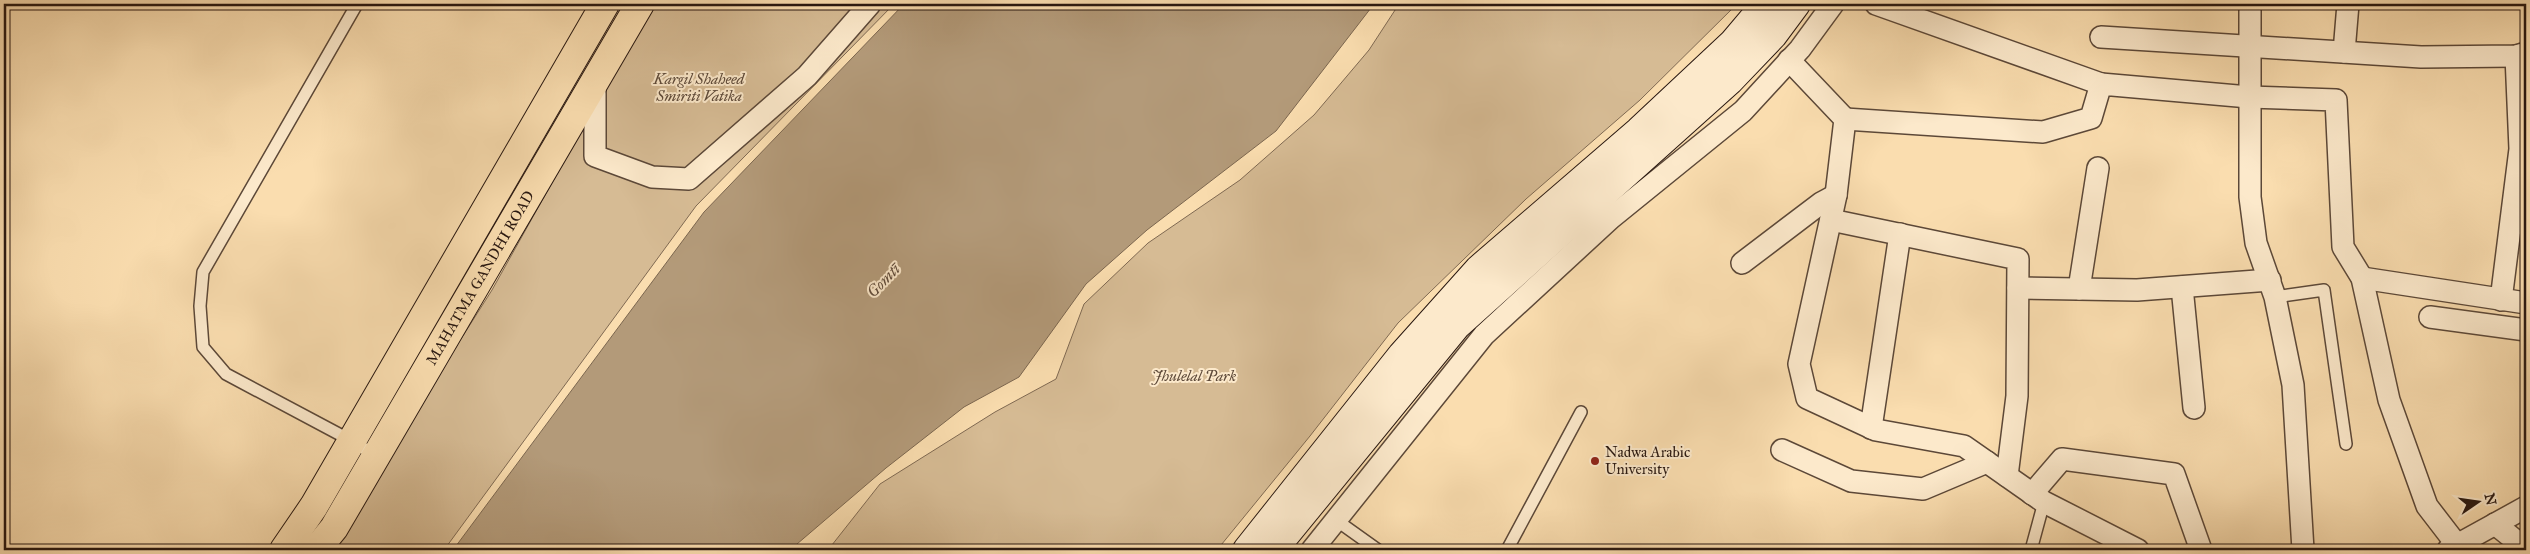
<svg xmlns="http://www.w3.org/2000/svg" width="2530" height="554" viewBox="0 0 2530 554" font-family="'IM FELL Great Primer',serif">
	<style>
		.green { fill: #d6bb94; stroke: #7f6952 }
		.water { fill: #b39a79; stroke: #7b664f }
		.lines { fill: none; stroke-linecap: round; stroke-linejoin: round }
		.lane-casing { stroke: #5c4838; stroke-width: 14 }
		.street-casing { stroke: #5c4838; stroke-width: 24 }
		.secondary-casing { stroke: #281710; stroke-width: 30 }
		.primary-casing { stroke: #281710; stroke-width: 30 }
		.lane { stroke: #fce9cb; stroke-width: 11 }
		.street { stroke: #fce9cb; stroke-width: 21 }
		.secondary { stroke: #fce9cb; stroke-width: 28 }
		.primary { stroke: #faddaf; stroke-width: 28 }
		.poi-dot { fill: #8f2418; stroke: #fce9cb; stroke-width: 2 }
		.labels { text-anchor: middle; stroke-width: 4; stroke-linejoin: round; paint-order: stroke }
		.park-label { font-size: 15px; font-style: italic; fill: #5c4838; stroke: #fce9cb }
		.street-label { font-size: 15px; fill: #281710; stroke: #fce9cb }
		.poi-label { font-size: 15px; fill: #281710; stroke: #fce9cb; text-anchor: start }
		.water-label { font-size: 16px; font-style: italic; fill: #604b3a; stroke: #fce9cb }
	</style>
	<rect width="100%" height="100%" fill="#faddaf"/>
	<filter id="stains"><feTurbulence type="fractalNoise" baseFrequency=".004" numOctaves="4"/><feColorMatrix values="0 0 0 0 .2 0 0 0 0 .09 0 0 0 0 .02 0 0 0 .5 -.17"/></filter>
	<radialGradient id="worn" r=".72"><stop offset=".6" stop-color="#630" stop-opacity="0"/><stop offset="1" stop-color="#630" stop-opacity=".3"/></radialGradient>
	<!-- green -->
	<g class="green">
		<polygon points="652,4 894,4 696,206 444,550 327,550 492,290"/>
		<polygon points="1399,4 1737,4 1640,100 1526,199 1398,323 1310,436 1217,550 828,550 880,484 995,412 1056,379 1084,304 1148,243 1240,180 1314,115 1369,50"/>
	</g>
	<!-- water -->
	<polygon class="water" points="904,4 1374,4 1276,131 1147,230 1086,284 1019,377 964,407 886,468 790,550 453,550 704,212"/>
	<g class="lines">
		<!-- lane casing -->
		<g class="lane-casing">
			<g id="lane">
				<polyline points="357,4 203,272 200,306 203,347 226,374 352,441 376,456"/>
				<polyline points="2275,297 2324,290 2346,444"/>
				<polyline points="1336,520 1378,550"/>
				<polyline points="1507,550 1581,412"/>
				<polyline points="2031,550 2044,502"/>
			</g>
		</g>
		<!-- street casing -->
		<g class="street-casing">
			<g id="street">
				<polyline points="1876,4 2101,84"/>
				<polyline points="2250,4 2250,197 2256,243 2275,297 2293,385 2303,550"/>
				<polyline points="2101,37 2421,57 2516,56 2526,53"/>
				<polyline points="2344,52 2348,4"/>
				<polyline points="1789,60 1845,119 1836,195 1799,364 1807,398 1876,430 1964,446 2044,502 2138,550"/>
				<polyline points="595,81 595,156 652,177 689,179 807,76 870,4"/>
				<polyline points="1845,119 2043,132 2091,118 2101,84 2249,97 2336,100 2343,247 2362,278 2389,400 2427,506 2457,545"/>
				<polyline points="1831,220 2018,259 2017,396 2007,476"/>
				<polyline points="1742,263 1821,203 1836,195"/>
				<polyline points="2362,278 2526,303"/>
				<polyline points="2182,287 2194,408"/>
				<polyline points="2018,288 2137,290 2270,280"/>
				<polyline points="2079,289 2098,168"/>
				<polyline points="2501,300 2520,149 2516,56"/>
				<polyline points="2430,317 2526,330"/>
				<polyline points="1871,428 1900,234"/>
				<polyline points="1782,450 1851,481 1923,489 1987,462"/>
				<polyline points="2032,494 2062,459 2174,474 2201,550"/>
				<polyline points="2495,524 2526,549"/>
				<polyline points="1312,550 1484,335 1611,218 1743,111 1800,49 1833,4"/>
				<polyline points="2448,550 2526,507"/>
			</g>
		</g>
		<!-- secondary casing -->
		<g class="secondary-casing">
			<g id="secondary">
				<polyline points="1247,550 1402,355 1479,269 1639,131 1733,43 1766,4"/>
				<polyline points="1273,550 1457,325 1730,80 1773,35 1796,4"/>
			</g>
		</g>
		<!-- primary casing -->
		<g class="primary-casing">
			<g id="primary">
				<polyline points="284,550 314,506 605,4"/>
				<path id="s1" d="M316,550L334,528L640,4"/>
			</g>
		</g>
		<!-- lane -->
		<use href="#lane" class="lane"/>
		<!-- street -->
		<use href="#street" class="street"/>
		<!-- secondary -->
		<use href="#secondary" class="secondary"/>
		<!-- primary -->
		<use href="#primary" class="primary"/>
	</g>
	<!-- markers -->
	<circle class="poi-dot" cx="1595" cy="461" r="5"/>
	<g class="labels">
		<!-- park labels -->
		<g class="park-label">
			<text x="699" y="84">Kargil Shaheed<tspan x="699" dy="17">Smiriti Vatika</tspan></text>
			<text x="1194" y="381">Jhulelal Park</text>
		</g>
		<!-- street labels -->
		<g class="street-label">
			<text dy="5" stroke="none"><textPath href="#s1" startOffset="318">MAHATMA GANDHI ROAD</textPath></text>
		</g>
		<!-- poi labels -->
		<g class="poi-label">
			<text x="1605" y="457">Nadwa Arabic<tspan x="1605" dy="17">University</tspan></text>
		</g>
		<!-- water labels -->
		<g class="water-label">
			<text transform="translate(883 280) rotate(-46)" y="6">Gomtī</text>
		</g>
	</g>
	<!-- margin -->
	<rect width="2530" height="554" fill="none" stroke="#faddaf" stroke-width="20"/>
	<rect x="5" y="5" width="2520" height="544" fill="none" stroke="#281710" stroke-width="2.5"/>
	<rect x="10" y="10" width="2510" height="534" fill="none" stroke="#281710"/>
	<!-- north arrow -->
	<g transform="translate(2478 502) rotate(77)" stroke="#fce9cb" stroke-width="4" paint-order="stroke">
	<path d="M0-4L9 19L0 12L-9 19Z" fill="#281710"/>
	<text y="-8" font-size="14" font-weight="bold" text-anchor="middle" fill="#281710">N</text>
	</g>
	<rect width="100%" height="100%" filter="url(#stains)"/>
	<rect width="100%" height="100%" fill="url(#worn)"/>
</svg>
